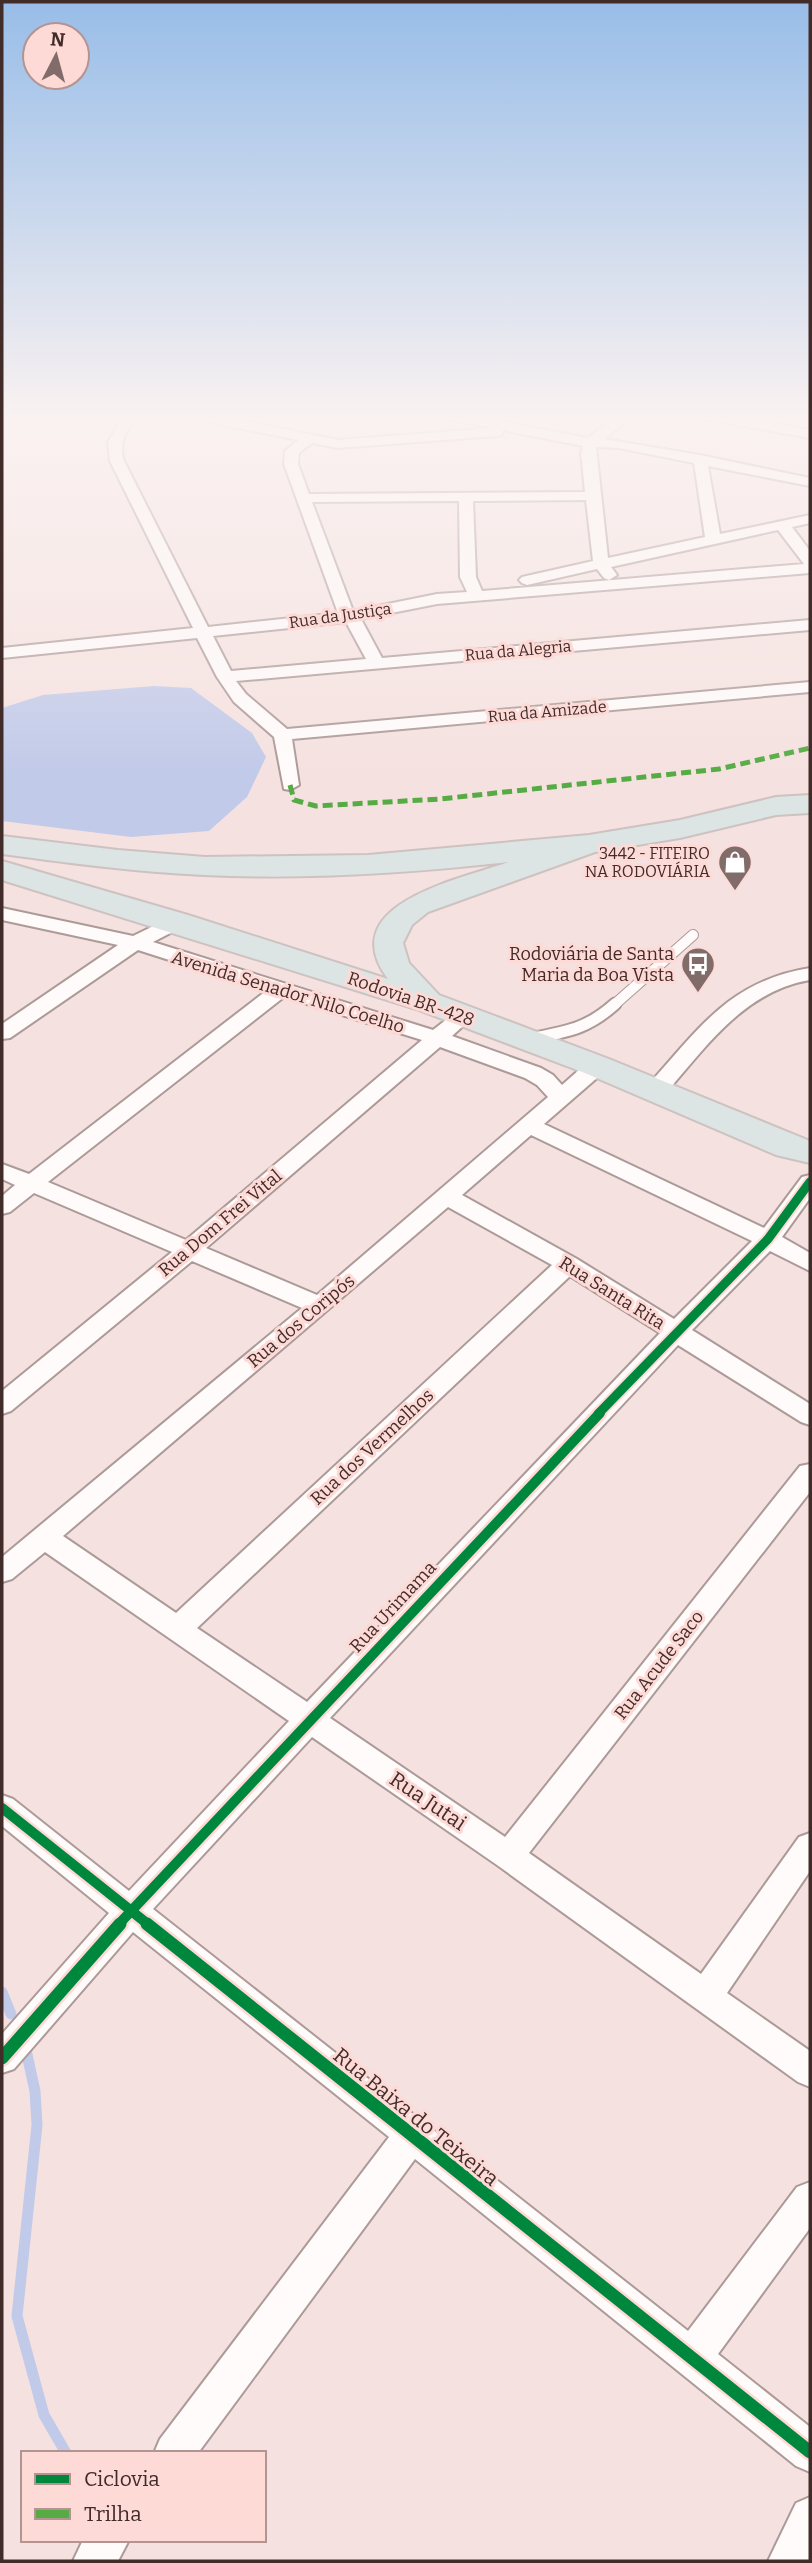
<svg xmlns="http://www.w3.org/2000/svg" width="812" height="2563" viewBox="0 0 812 2563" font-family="Bitter,serif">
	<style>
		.water { fill: #c1cae9 }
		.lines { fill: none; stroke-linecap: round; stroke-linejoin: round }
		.stream { stroke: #c1cae9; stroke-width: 11 }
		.service-far1-casing { stroke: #ac9a98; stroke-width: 12 }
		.service-casing { stroke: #ac9a98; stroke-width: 15 }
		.minor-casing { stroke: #ac9a98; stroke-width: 4 }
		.trunk-casing { stroke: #cec2c1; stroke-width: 4 }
		.service-far1 { stroke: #fefbfa; stroke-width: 10 }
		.service { stroke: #fefbfa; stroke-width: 11 }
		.minor { fill: #fefbfa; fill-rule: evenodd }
		.trunk { fill: #dce4e4; fill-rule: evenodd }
		.quiet { stroke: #56ab44; stroke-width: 5; stroke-dasharray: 10 5; stroke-linecap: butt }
		.cycleway-far2-casing { stroke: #fedad7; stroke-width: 13 }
		.cycleway-far1-casing { stroke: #fedad7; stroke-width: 15 }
		.cycleway-casing { stroke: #fedad7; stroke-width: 18 }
		.cycleway-far2 { stroke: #00873e; stroke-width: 9 }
		.cycleway-far1 { stroke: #00873e; stroke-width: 10 }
		.cycleway { stroke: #00873e; stroke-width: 13 }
		.labels { text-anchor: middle; stroke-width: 6; stroke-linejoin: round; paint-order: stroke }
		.far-street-label { font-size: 16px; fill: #422c2a; stroke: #fedad7 }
		.far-poi-label { font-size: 16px; fill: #422c2a; stroke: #fedad7; text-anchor: end }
		.poi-label { font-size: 18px; fill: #422c2a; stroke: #fedad7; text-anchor: end }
		.street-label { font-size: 18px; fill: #422c2a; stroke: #fedad7 }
		.near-street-label { font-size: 21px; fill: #422c2a; stroke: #fedad7 }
	</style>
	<rect width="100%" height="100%" fill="#f5e2e0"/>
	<!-- water -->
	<polygon class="water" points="154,686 191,688 252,733 266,757 247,797 209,831 131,837 2,821 2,708 43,695"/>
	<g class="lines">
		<!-- stream -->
		<g class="stream">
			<polyline points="2,1992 11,2014"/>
			<polyline points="26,2050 35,2091 37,2125 17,2316 44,2415 66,2453"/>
		</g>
		<!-- service-far1 casing -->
		<g class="service-far1-casing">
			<polyline id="service-far1" points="614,1005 693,935"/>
		</g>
		<!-- service casing -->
		<g class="service-casing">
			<path id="service" d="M535,1038C570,1031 588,1028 615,1004"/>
		</g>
		<!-- minor casing -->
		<g class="minor-casing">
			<g id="minor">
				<path d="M124,415H138C126,430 118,442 124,461L208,627L338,613L284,464L285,451L298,440L193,419L186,415H214L338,440L493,428L446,419L439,415H468L588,438L618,415H634L604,439L700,455L810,478V486L708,466L720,534L810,515V523L792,527L810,551V573L437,604L361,619L382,658L810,620V630L236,681L246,694L287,729L810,682V692L292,739L299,785L290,790L284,789L274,737L234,702L217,677L197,638L2,658V648L193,628L110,461L108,442ZM502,430L583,446L581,452L585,492L309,494L298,464L299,453L312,443L338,448L497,436L502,435ZM596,447L619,448L694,463L705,537L608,558ZM586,500L593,561L522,577L519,580L522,583L527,585L597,569L604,578L609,580L617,575L611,567L778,530L804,564L482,591L476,577L473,501ZM459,501L460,577L467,592L437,594L353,611L312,502ZM346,622L366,659L231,671L213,636Z"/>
				<polygon points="697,415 728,415 810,430 810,438 704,419"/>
				<path d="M2,908L133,936L170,918H184L187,922L184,926L153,942L433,1030L456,1012H470L474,1016L452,1036L541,1068L553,1075L562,1085L589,1061H605L608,1066L605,1071L544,1124L764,1228L802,1177L810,1175V1198L782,1237L810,1253V1271L770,1251L692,1330L810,1404V1425L801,1422L678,1345L330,1718L505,1837L800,1466L810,1464V1492L529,1853L701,1974L799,1837L810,1833V1871L727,1993L810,2051V2087L798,2082L497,1865L312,1737L153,1909L688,2331L797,2187L810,2182V2228L718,2354L810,2427V2472L796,2466L415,2159L198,2453H154L160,2439L389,2137L133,1932L14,2069L2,2073V2034L109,1913L2,1826V1795L13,1799L129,1891L289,1721L45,1552L12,1579L2,1582V1557L302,1308L192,1261L11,1411L2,1414V1391L172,1252L34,1193L10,1212L2,1214V1196L15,1185L2,1179V1164L29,1174L266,991L138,950L10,1038L2,1039V1024L118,945L2,920ZM284,997L422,1040L186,1240L48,1182ZM440,1047L525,1078L537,1085L548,1097L317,1295L206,1248ZM531,1135L752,1241L674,1319L577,1259L462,1195ZM448,1207L552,1265L176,1613L63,1536ZM570,1276L660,1333L307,1702L197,1628Z"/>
				<path d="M810,968V980C744,991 706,1047 664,1095H648L645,1090L648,1085C699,1029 729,981 810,968Z"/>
				<polygon points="810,2497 809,2561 768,2561 796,2503"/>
				<polygon points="83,2540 129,2540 118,2561 73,2561"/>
			</g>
		</g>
		<!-- trunk casing -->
		<g class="trunk-casing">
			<path id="trunk" d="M810,795V813L776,815L680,838L595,852L428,912L412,925L403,943L409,963L439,995L609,1059L810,1141V1163L776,1155L585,1073L416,1009L2,880V861L188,915L388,979C332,904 461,879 509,862C409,873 306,880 204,875C137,872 69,863 2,854V836L118,850L205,857L368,855L589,835L680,820L776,797Z"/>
		</g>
		<!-- service-far1 -->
		<use href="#service-far1" class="service-far1"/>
		<!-- service -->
		<use href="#service" class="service"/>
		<!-- minor -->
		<use href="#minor" class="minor"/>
		<!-- trunk -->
		<use href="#trunk" class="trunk"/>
		<!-- quiet -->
		<polyline class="quiet" points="290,785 294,800 316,806 440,799 719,769 810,748"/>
		<!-- cycleway-far2 casing -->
		<g class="cycleway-far2-casing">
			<polyline id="cycleway-far2" points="598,1414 768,1239 810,1182"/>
		</g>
		<!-- cycleway-far1 casing -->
		<g class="cycleway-far1-casing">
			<g id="cycleway-far1">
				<polyline points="2,1808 149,1925"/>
				<polyline points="118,1925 600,1413"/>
			</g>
		</g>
		<!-- cycleway casing -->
		<g class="cycleway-casing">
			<g id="cycleway">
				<polyline points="147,1924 810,2452"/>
				<polyline points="2,2058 120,1924"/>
			</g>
		</g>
		<!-- cycleway-far2 -->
		<use href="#cycleway-far2" class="cycleway-far2"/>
		<!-- cycleway-far1 -->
		<use href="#cycleway-far1" class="cycleway-far1"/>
		<!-- cycleway -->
		<use href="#cycleway" class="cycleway"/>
	</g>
	<!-- sky -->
	<linearGradient id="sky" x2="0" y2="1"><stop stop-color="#98bde8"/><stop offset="0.54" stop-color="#faf2f1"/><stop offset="1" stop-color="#faf2f1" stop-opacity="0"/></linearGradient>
	<rect width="812" height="774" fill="url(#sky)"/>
	<!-- icons -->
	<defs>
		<g id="shop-pin" transform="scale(1.75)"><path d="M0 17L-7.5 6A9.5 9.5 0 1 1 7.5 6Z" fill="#816c6a" stroke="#fedad7"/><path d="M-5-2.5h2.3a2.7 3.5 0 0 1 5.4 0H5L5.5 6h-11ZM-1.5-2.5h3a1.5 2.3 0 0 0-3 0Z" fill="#fff"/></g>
		<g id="bus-pin" transform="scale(1.75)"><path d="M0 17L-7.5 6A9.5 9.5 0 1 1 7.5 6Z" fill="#816c6a" stroke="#fedad7"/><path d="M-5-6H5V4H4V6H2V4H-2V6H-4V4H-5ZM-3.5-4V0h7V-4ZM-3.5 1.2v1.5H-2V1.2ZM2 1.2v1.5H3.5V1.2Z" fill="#fff"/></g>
	</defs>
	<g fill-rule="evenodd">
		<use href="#shop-pin" x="735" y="862"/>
		<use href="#bus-pin" x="698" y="964"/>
	</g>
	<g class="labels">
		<!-- far-street labels -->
		<g class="far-street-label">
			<text transform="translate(340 615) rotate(-8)" y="6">Rua da Justiça</text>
			<text transform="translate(518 650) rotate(-5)" y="6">Rua da Alegria</text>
			<text transform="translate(547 711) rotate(-5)" y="6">Rua da Amizade</text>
		</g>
		<!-- far-poi labels -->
		<g class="far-poi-label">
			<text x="710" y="859">3442 - FITEIRO<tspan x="710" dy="18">NA RODOVIÁRIA</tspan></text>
		</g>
		<!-- poi labels -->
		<g class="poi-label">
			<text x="674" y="960">Rodoviária de Santa<tspan x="674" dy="21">Maria da Boa Vista</tspan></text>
		</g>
		<!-- street labels -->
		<g class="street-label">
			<text transform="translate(288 992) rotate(17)" y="6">Avenida Senador Nilo Coelho</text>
			<text transform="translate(411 999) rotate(19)" y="6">Rodovia BR-428</text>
			<text transform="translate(220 1223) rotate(-40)" y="6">Rua Dom Frei Vital</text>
			<text transform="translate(612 1293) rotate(32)" y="6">Rua Santa Rita</text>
			<text transform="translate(301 1321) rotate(-40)" y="6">Rua dos Coripós</text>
			<text transform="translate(372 1447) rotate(-43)" y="6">Rua dos Vermelhos</text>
			<text transform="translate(393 1607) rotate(-47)" y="6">Rua Urimama</text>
			<text transform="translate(659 1665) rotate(-52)" y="6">Rua Acude Saco</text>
		</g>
		<!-- near-street labels -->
		<g class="near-street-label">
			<text transform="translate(428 1801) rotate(34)" y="7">Rua Jutai</text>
			<text transform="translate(416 2117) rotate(39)" y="7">Rua Baixa do Teixeira</text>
		</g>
	</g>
	<!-- border -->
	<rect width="812" height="2563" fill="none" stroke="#422c2a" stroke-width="7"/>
	<!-- legend -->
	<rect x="21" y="2451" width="245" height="91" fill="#fedad7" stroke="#b39492" stroke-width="2"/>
	<rect x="35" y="2474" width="35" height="10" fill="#00873e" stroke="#b39492" stroke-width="2"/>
	<text x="84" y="2486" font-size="21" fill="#422c2a">Ciclovia</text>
	<rect x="35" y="2509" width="35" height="10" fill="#56ab44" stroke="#b39492" stroke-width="2"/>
	<text x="84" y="2521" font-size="21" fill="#422c2a">Trilha</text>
	<!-- north arrow -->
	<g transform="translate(56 56) rotate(6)"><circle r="33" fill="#fedad7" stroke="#b39492" stroke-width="2"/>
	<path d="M0-5L12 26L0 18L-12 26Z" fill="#816c6a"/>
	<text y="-10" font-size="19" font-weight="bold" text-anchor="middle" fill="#422c2a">N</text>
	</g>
</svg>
